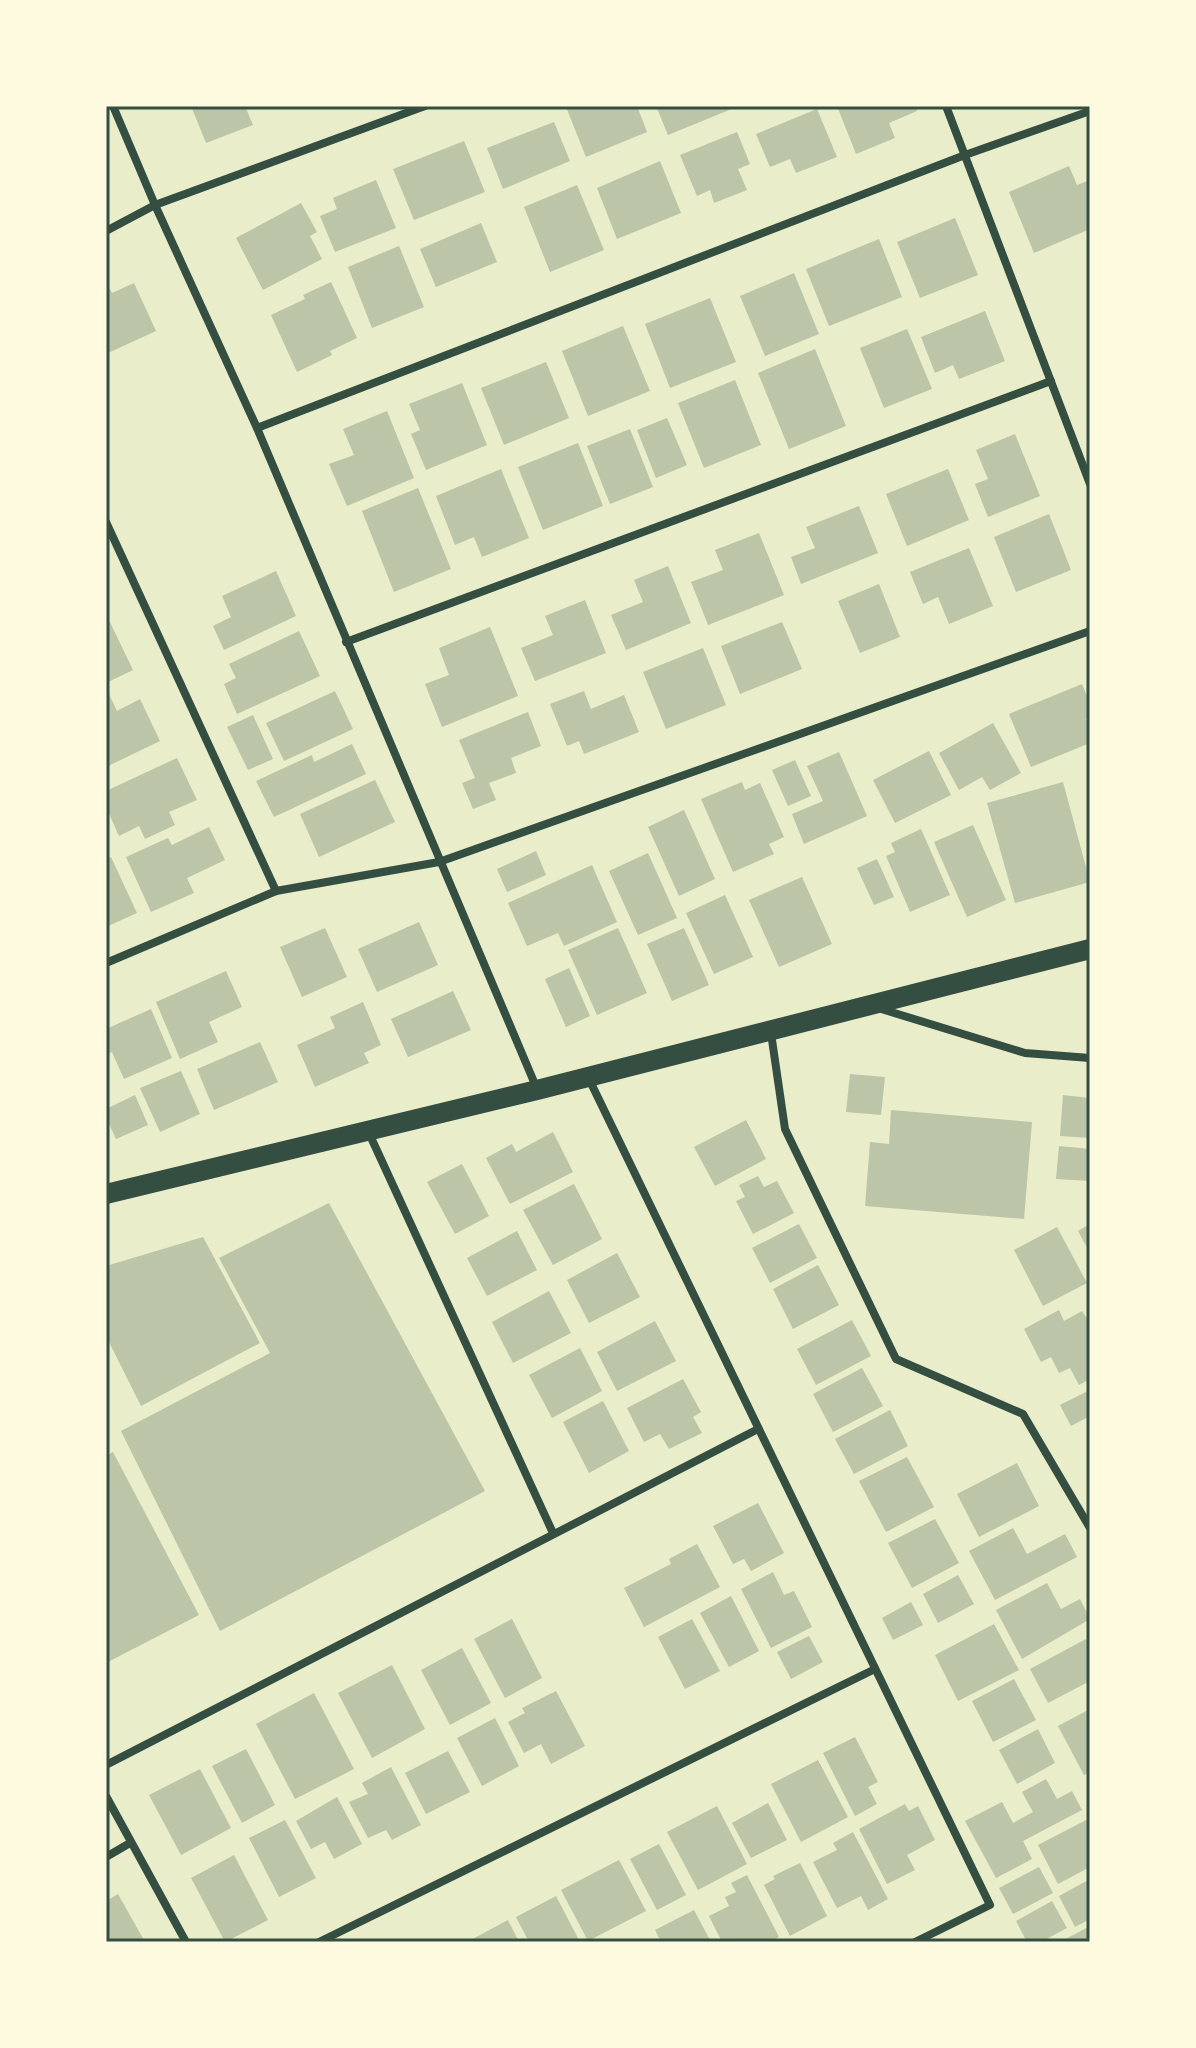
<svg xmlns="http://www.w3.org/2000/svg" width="1196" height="2048" viewBox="0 0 1196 2048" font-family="Helvetica,sans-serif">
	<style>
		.building { fill: #bcc5a7 }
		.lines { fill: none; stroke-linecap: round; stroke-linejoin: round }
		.minor { stroke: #344e41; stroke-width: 8 }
		.primary { stroke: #344e41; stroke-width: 20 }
		.neatline { fill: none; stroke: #344e41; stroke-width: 3 }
	</style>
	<rect width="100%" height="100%" fill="#e9edc9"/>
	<!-- building -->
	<g class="building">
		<polygon points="191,106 245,106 253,125 206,143"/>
		<polygon points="637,106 647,132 586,157 566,107"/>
		<polygon points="656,106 739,106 668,135"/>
		<polygon points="837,106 915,106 917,111 889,123 895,138 856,154"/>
		<polygon points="817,109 837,157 796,173 790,159 770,167 756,134"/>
		<polygon points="554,122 570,161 503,189 487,148"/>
		<polygon points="737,132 750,164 738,169 747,190 714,203 710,190 697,196 680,155"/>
		<polygon points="464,141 485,192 414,220 393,169"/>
		<polygon points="660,161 681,213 617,239 597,188"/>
		<polygon points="1069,166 1077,185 1090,180 1090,229 1034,253 1009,192"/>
		<polygon points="376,180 396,228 335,252 320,216 337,209 333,198"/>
		<polygon points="577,185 604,250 550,272 524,207"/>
		<polygon points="301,203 317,232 310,236 322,259 263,290 236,238"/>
		<polygon points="955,218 978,275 920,298 897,242"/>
		<polygon points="481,223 497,262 436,287 420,249"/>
		<polygon points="879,239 902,297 829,326 806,269"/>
		<polygon points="399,246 424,307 372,328 348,267"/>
		<polygon points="794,273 819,334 765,356 740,296"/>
		<polygon points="106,281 112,293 134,283 156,331 106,354"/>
		<polygon points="331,282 357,338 330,351 332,355 297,372 271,315 305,299 303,295"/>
		<polygon points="710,298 736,362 670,388 645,324"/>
		<polygon points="985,311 1005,361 959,379 953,365 935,373 921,337"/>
		<polygon points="623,326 650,391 588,416 562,351"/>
		<polygon points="907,329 932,389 884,408 860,348"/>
		<polygon points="815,349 846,426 789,449 758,373"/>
		<polygon points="546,362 569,418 504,445 481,388"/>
		<polygon points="735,380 761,445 704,468 678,403"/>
		<polygon points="462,383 487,445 426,470 411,434 420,430 409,404"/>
		<polygon points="387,411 414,478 347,506 329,464 354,455 343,429"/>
		<polygon points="667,418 687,465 656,478 637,430"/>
		<polygon points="630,429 653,487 610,504 587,446"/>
		<polygon points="1015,434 1040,496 988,517 975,484 988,479 976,450"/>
		<polygon points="578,443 603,506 543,530 518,467"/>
		<polygon points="501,469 529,538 482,557 474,537 455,545 436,496"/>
		<polygon points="948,469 969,520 907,546 886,494"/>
		<polygon points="418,488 451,569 394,592 362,511"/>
		<polygon points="859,506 878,553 801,584 791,557 815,548 806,527"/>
		<polygon points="1049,514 1071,570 1016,592 994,537"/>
		<polygon points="759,533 784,595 708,625 691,582 723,570 715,550"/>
		<polygon points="969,548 993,606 949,624 938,597 923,604 910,572"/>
		<polygon points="668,566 691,623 626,650 611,615 643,602 634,580"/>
		<polygon points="276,571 296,616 224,650 213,626 231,617 222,596"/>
		<polygon points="879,584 900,637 860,653 838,601"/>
		<polygon points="585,600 606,653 535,681 521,648 553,635 545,616"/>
		<polygon points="106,614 133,670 106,683"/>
		<polygon points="782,622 802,669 740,694 721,646"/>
		<polygon points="490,627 518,696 442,727 425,684 449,675 439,648"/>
		<polygon points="299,631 320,676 237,714 224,684 236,678 229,664"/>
		<polygon points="703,648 726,705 666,729 643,672"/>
		<polygon points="1082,684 1090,703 1090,717 1086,719 1090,727 1090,743 1031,767 1009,714"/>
		<polygon points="335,691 353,729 284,761 266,723"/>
		<polygon points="584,691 591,709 624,695 639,732 584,754 579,741 567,746 550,704"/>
		<polygon points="108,692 117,711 140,699 160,741 106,767 106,693"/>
		<polygon points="528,712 541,746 511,758 516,773 489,783 496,800 473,809 462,783 475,778 459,740"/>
		<polygon points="253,715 273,759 248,770 227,727"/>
		<polygon points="993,723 1021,773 990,790 982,777 959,790 939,753"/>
		<polygon points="352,744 366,774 274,817 256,781 312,755 314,762"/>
		<polygon points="929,751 951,795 895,823 873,780"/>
		<polygon points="839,752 867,816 804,844 792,814 823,801 807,766"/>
		<polygon points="177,758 197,800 169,812 175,825 145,839 139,826 119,836 106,807 106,791"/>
		<polygon points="795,760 811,796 788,806 772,770"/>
		<polygon points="375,780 395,822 319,857 300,814"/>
		<polygon points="742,782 745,790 760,783 784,837 769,844 774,854 733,872 701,799"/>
		<polygon points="1063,782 1090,882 1015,903 987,803"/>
		<polygon points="684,810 715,879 679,896 648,827"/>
		<polygon points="973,825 1006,900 967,917 934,842"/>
		<polygon points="209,827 225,860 187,878 194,893 151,912 126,857 168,838 172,845"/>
		<polygon points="921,829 950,895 910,912 886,856 895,852 891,843"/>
		<polygon points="536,851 546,875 507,892 497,869"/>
		<polygon points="648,853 677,918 638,935 609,871"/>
		<polygon points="111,857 137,913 106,927 106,859"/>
		<polygon points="877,859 894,897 874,905 857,868"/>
		<polygon points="592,865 617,922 564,946 558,933 527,946 508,903"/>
		<polygon points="802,877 832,944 779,967 749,900"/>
		<polygon points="725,895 753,957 714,974 686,913"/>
		<polygon points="419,922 438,965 377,992 358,949"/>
		<polygon points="325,928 347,977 302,997 280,947"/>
		<polygon points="618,928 647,993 597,1015 568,950"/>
		<polygon points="684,928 709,985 672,1001 647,944"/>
		<polygon points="569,968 590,1016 566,1027 545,979"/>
		<polygon points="226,971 242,1007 209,1022 218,1042 180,1059 156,1002"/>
		<polygon points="453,991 471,1030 408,1057 391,1019"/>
		<polygon points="363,1002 381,1045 364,1053 369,1063 315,1087 297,1045 335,1028 330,1017"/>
		<polygon points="151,1009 172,1058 124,1079 112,1052 106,1054 106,1029"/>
		<polygon points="260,1042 278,1082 214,1110 197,1069"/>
		<polygon points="181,1071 200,1114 160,1132 140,1088"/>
		<polygon points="850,1074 885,1077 881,1115 846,1112"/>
		<polygon points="135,1095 148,1125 116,1139 106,1117 106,1109"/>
		<polygon points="1063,1095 1090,1098 1090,1138 1060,1136"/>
		<polygon points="891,1110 1032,1122 1024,1219 865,1206 870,1142 889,1144"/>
		<polygon points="746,1120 766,1159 715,1186 694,1147"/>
		<polygon points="553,1132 573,1172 510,1204 486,1158 512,1144 516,1152"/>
		<polygon points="1059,1146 1090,1149 1090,1181 1056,1179"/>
		<polygon points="462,1164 489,1216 455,1234 427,1182"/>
		<polygon points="758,1176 764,1187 777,1181 794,1213 753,1234 736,1201 745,1197 739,1185"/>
		<polygon points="574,1184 602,1239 553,1265 523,1210"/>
		<polygon points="329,1203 485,1491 220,1631 121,1431 270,1353 219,1258"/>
		<polygon points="799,1224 817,1258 770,1283 752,1248"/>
		<polygon points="1090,1224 1090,1253 1078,1231"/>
		<polygon points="1057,1227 1087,1283 1043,1306 1014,1250"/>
		<polygon points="517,1231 537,1270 487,1296 467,1258"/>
		<polygon points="203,1237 260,1343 141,1406 106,1336 106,1266"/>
		<polygon points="617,1253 640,1297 589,1323 567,1280"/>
		<polygon points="818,1265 839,1305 793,1329 773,1289"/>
		<polygon points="549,1291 571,1333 513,1363 492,1322"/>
		<polygon points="1059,1310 1064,1321 1082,1311 1090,1323 1090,1379 1079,1385 1070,1368 1059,1373 1051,1357 1041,1362 1024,1329"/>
		<polygon points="852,1320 871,1356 816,1385 797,1349"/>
		<polygon points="655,1321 676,1361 617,1391 597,1352"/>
		<polygon points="580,1348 602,1391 552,1418 529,1375"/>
		<polygon points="862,1368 883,1406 833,1432 813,1394"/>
		<polygon points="683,1379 701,1412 693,1417 702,1433 669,1449 660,1434 644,1442 627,1408"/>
		<polygon points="1090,1390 1090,1416 1071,1426 1060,1405"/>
		<polygon points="603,1401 629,1451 589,1473 563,1422"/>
		<polygon points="890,1410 908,1446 854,1474 835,1439"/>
		<polygon points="113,1452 199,1615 106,1663 106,1456"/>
		<polygon points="907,1457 934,1507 886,1532 859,1481"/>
		<polygon points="1017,1463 1039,1506 979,1537 957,1494"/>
		<polygon points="758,1503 784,1553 751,1571 744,1559 733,1564 713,1526"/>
		<polygon points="935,1519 959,1563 912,1588 888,1543"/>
		<polygon points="1013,1528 1027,1554 1065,1534 1077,1557 995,1600 969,1551"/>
		<polygon points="697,1544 720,1587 644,1627 624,1588 671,1564 669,1559"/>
		<polygon points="773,1572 784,1595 794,1591 812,1627 771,1648 741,1589"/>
		<polygon points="958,1575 974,1604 938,1623 923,1594"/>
		<polygon points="1047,1583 1061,1609 1080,1599 1090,1619 1022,1659 996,1610"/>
		<polygon points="731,1596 759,1651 729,1667 700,1613"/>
		<polygon points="911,1602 923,1625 893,1640 882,1618"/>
		<polygon points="512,1619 542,1678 505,1698 474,1639"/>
		<polygon points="692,1619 720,1671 685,1689 658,1637"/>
		<polygon points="994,1624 1019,1670 958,1701 935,1655"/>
		<polygon points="809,1636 823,1662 791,1679 777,1652"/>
		<polygon points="1086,1639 1090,1646 1090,1681 1048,1703 1030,1669"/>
		<polygon points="462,1648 491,1703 450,1725 421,1670"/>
		<polygon points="392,1665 425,1729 372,1758 338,1693"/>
		<polygon points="1014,1679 1036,1720 993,1742 972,1701"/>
		<polygon points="556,1691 585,1746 551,1764 541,1744 524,1753 508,1722 525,1713 522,1708"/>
		<polygon points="314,1693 354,1769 295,1799 256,1724"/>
		<polygon points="1090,1709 1090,1772 1084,1775 1058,1726"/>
		<polygon points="495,1718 519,1766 482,1786 457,1738"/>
		<polygon points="1038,1729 1055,1763 1017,1784 999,1750"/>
		<polygon points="855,1737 878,1782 868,1787 877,1804 855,1816 823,1753"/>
		<polygon points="246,1749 275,1805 242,1823 212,1766"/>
		<polygon points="448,1751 470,1792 426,1814 405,1773"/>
		<polygon points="818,1760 848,1817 801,1842 771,1784"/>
		<polygon points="391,1767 421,1825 392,1840 386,1830 368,1838 349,1802 368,1794 362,1783"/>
		<polygon points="200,1769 231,1828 181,1855 149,1795"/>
		<polygon points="1046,1779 1057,1799 1072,1791 1082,1810 1023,1841 1032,1859 996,1878 965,1821 1002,1802 1013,1823 1033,1812 1022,1792"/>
		<polygon points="337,1797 362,1844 334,1859 325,1842 311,1849 296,1821"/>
		<polygon points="768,1803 787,1840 751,1858 732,1823"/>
		<polygon points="905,1804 909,1811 918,1806 935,1840 907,1855 915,1870 887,1884 859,1829"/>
		<polygon points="717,1806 747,1864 698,1890 667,1832"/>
		<polygon points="1090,1818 1090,1867 1058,1884 1038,1845"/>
		<polygon points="285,1820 316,1878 279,1897 249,1838"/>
		<polygon points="853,1832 888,1899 868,1910 861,1896 837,1908 813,1862 837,1850 833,1843"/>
		<polygon points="659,1844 686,1895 657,1910 630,1859"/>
		<polygon points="234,1855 268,1920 225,1942 191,1878"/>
		<polygon points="619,1860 646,1911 588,1941 561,1890"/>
		<polygon points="800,1863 827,1916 790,1936 764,1885 775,1879 773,1876"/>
		<polygon points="1039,1867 1053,1893 1013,1914 999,1888"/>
		<polygon points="747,1875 779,1937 769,1942 734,1942 733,1940 722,1942 709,1916 729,1906 725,1897 736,1892 731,1883"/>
		<polygon points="1090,1879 1090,1919 1075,1927 1059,1896"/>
		<polygon points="118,1894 145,1942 106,1942 106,1901"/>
		<polygon points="556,1896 580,1942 529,1942 516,1917"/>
		<polygon points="1052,1901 1067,1928 1041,1942 1027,1942 1016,1921"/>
		<polygon points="694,1910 711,1942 661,1942 655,1930"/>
		<polygon points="508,1920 519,1942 467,1942"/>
		<polygon points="1090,1926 1090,1942 1060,1942"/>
	</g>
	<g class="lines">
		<!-- minor -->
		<g class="minor">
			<polyline points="113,106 155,205 257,428 537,1089"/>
			<polyline points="946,106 1090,484"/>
			<polyline points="106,231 155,205 425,106"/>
			<polyline points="257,428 965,155 1090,111"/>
			<polyline points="106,522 276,891"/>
			<polyline points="346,642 1051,381"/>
			<polyline points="106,963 276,891 439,862 1090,631"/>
			<polyline points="878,1008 1025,1053 1090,1058"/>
			<polyline points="771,1033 785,1129 896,1359 1023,1414 1090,1528"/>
			<polyline points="588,1077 990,1905 915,1942"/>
			<polyline points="368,1131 553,1533"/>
			<polyline points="106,1765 758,1429"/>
			<polyline points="106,1796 186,1942"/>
			<polyline points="106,1857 130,1843"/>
			<polyline points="319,1942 875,1669"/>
		</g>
		<!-- primary -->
		<polyline class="primary" points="106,1194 537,1090 1090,949"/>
	</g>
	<!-- border -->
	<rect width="1196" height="2048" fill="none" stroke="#fefae0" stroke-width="216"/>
	<rect x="108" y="108" width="980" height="1832" class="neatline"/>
</svg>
